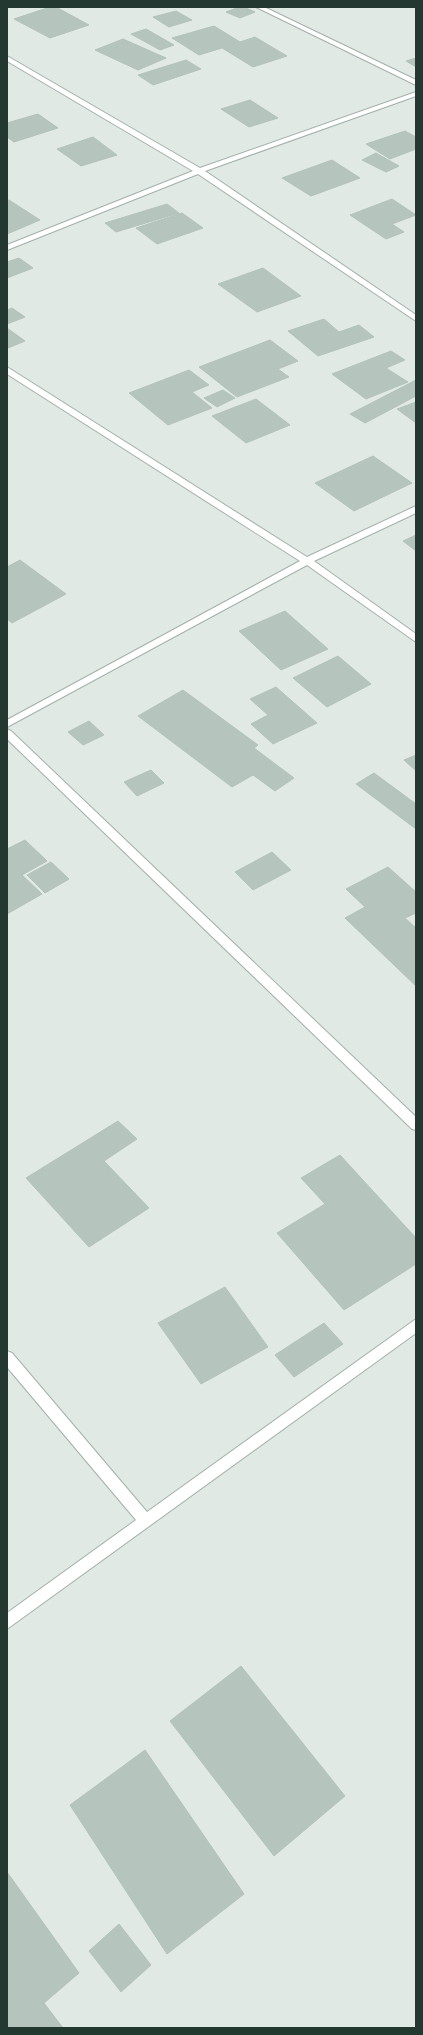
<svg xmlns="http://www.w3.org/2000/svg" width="423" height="2035" viewBox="0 0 423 2035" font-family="'Alegreya Sans',sans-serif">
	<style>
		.building { fill: #b5c4bd; stroke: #b3c2ba }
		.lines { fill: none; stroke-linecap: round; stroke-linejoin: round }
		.street-casing { stroke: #a3b0aa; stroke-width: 2 }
		.street { fill: #fff; fill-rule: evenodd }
	</style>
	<rect width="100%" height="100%" fill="#e0e9e4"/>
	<!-- building -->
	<g class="building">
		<polygon points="50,7 56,7 89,25 50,38 14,19"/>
		<polygon points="239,7 244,7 255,12 240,18 226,12"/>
		<polygon points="176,11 192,20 169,27 153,17"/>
		<polygon points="214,26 240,42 255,37 287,56 253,67 222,48 199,55 172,38"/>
		<polygon points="146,29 174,45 160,50 131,34"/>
		<polygon points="123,39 166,58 138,70 95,50"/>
		<polygon points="416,58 416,67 406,61"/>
		<polygon points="186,60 201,69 153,85 138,75"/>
		<polygon points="250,100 278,118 249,127 221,109"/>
		<polygon points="38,114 58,128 14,142 7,137 7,123"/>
		<polygon points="405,131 416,137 416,149 390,159 366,144"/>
		<polygon points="93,137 117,155 81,166 57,149"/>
		<polygon points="376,153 399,166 386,172 362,160"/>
		<polygon points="332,160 360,178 311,196 282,178"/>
		<polygon points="392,199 416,215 392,224 404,232 386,239 350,215"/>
		<polygon points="9,200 40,220 7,234 7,201"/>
		<polygon points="167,204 179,213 116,232 105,223"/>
		<polygon points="182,213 203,228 157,244 136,228"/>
		<polygon points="19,258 33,268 7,278 7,262"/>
		<polygon points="263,268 301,296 257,312 218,284"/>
		<polygon points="12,308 25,317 7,324 7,310"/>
		<polygon points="324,319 339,332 359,325 374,337 318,356 288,331"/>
		<polygon points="7,329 7,328 25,341 8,348"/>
		<polygon points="270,340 298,361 278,369 289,377 237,397 199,367"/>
		<polygon points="391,351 405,360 386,368 408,382 366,399 332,374"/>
		<polygon points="189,370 209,385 192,392 212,408 168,425 129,393"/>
		<polygon points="416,380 416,396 365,423 350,414"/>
		<polygon points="223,390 235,398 217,407 204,398"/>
		<polygon points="256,399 290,425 246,443 212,416"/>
		<polygon points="416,402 416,423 397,409"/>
		<polygon points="373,456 412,483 354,511 315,483"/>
		<polygon points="416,535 416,551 403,541"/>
		<polygon points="20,560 66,594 12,623 7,619 7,567"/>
		<polygon points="285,611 328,649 281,670 239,631"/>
		<polygon points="338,656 371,684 327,707 293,678"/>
		<polygon points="276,687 317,723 273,744 251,724 268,715 250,699"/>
		<polygon points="183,690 258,745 254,748 294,778 275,791 253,775 232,787 138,716"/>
		<polygon points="89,721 104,735 83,745 68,732"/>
		<polygon points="416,755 416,771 404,760"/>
		<polygon points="151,770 164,783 137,796 124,782"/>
		<polygon points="374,773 416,804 416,829 356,784"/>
		<polygon points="25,840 47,861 22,875 42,894 7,914 7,849"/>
		<polygon points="272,852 291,870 253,890 235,872"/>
		<polygon points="51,862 69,879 45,893 27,875"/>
		<polygon points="388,867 416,892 416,913 405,918 416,928 416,986 345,918 365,907 346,889"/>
		<polygon points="118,1121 137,1139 104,1161 149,1208 89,1247 26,1178"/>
		<polygon points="340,1155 416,1238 416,1264 344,1310 277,1233 325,1204 301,1178"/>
		<polygon points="225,1287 268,1347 201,1384 158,1323"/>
		<polygon points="324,1323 343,1344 294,1377 275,1355"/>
		<polygon points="241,1666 345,1796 274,1856 170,1721"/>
		<polygon points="145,1750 244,1894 167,1954 70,1805"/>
		<polygon points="7,1872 79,1973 44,2003 63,2028 7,2028"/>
		<polygon points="119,1924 151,1965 121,1992 89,1951"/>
	</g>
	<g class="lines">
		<!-- street casing -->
		<g class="street-casing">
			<g id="street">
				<polygon points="256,7 264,7 416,80 416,85"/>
				<polygon points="7,56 200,168 416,92 416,96 205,171 416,315 416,321 198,174 7,250 7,245 193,171 7,61"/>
				<polygon points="7,367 307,557 416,506 416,513 314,561 416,634 416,642 307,565 7,727 7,720 300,561 7,374"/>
				<polygon points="7,729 11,731 416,1117 416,1130 412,1129 7,739"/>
				<polygon points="416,1319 416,1333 7,1629 7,1613 136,1520 7,1367 7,1351 12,1353 147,1512"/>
			</g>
		</g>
		<!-- street -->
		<use href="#street" class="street"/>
	</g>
	<!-- border -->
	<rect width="423" height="2035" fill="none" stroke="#223830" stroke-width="16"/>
</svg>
